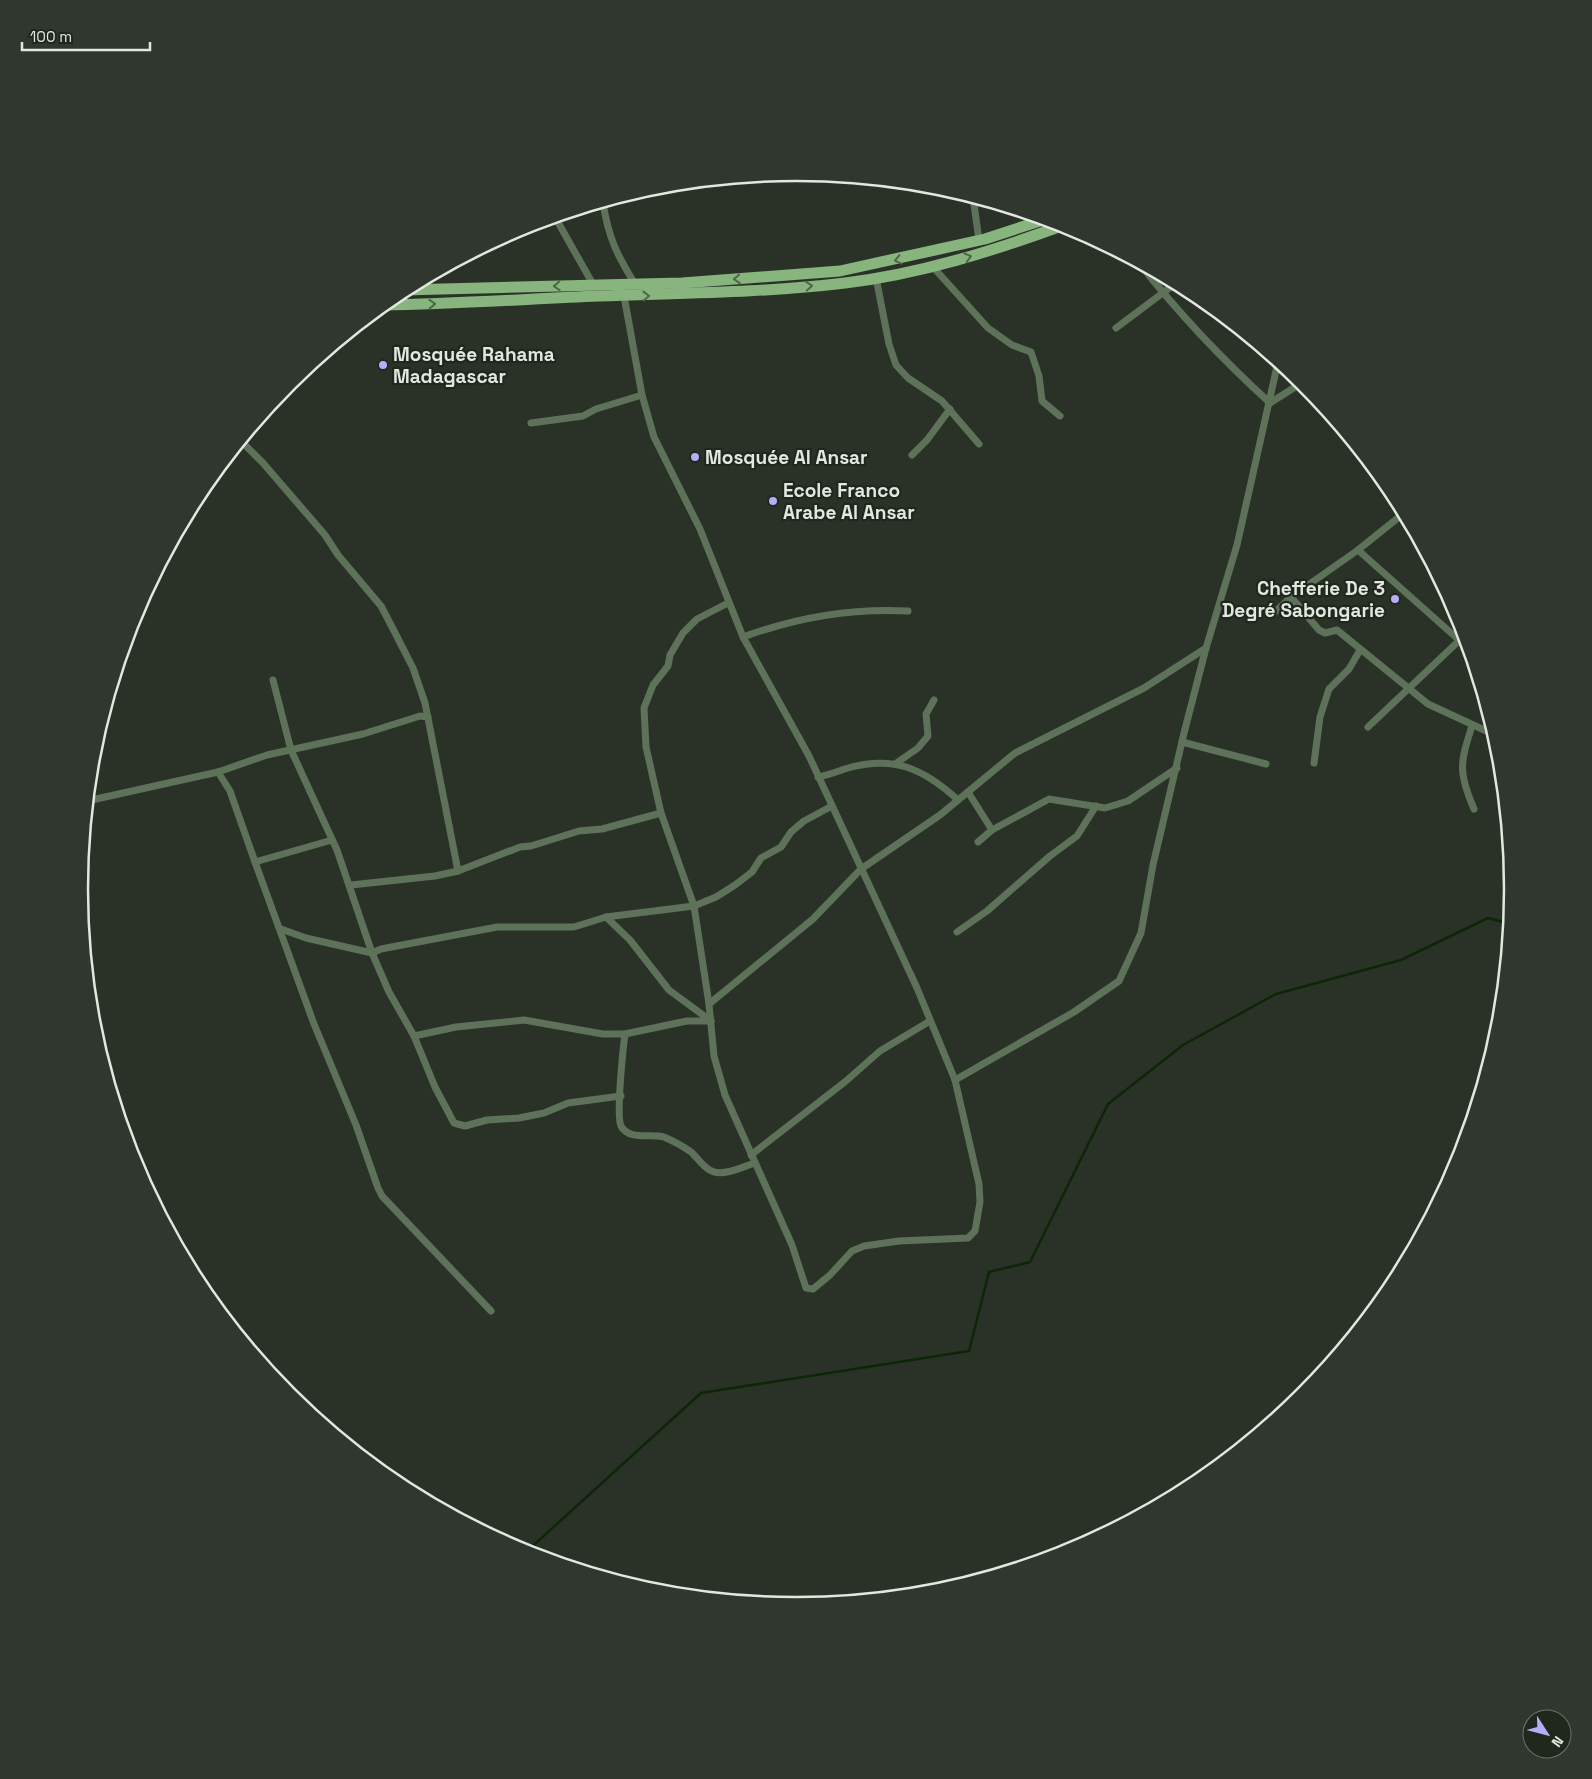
<svg xmlns="http://www.w3.org/2000/svg" width="1592" height="1779" viewBox="0 0 1592 1779" font-family="'Space Grotesk',sans-serif">
	<style>
		.lines { fill: none; stroke-linecap: round; stroke-linejoin: round }
		.stream { stroke: #0c2606; stroke-width: 2.5 }
		.minor { stroke: #5d7258; stroke-width: 7 }
		.primary { stroke: #88b47e; stroke-width: 11 }
		.oneway { stroke: #4f6749 }
		.poi-dot { fill: #b6acf8; stroke: #20281e; stroke-width: 2 }
		.labels { text-anchor: middle; stroke-width: 4.5; stroke-linejoin: round; paint-order: stroke }
		.poi-label { font-size: 19px; font-weight: bold; fill: #e2e7e0; stroke: #20281e; text-anchor: start }
		.rim { fill: none; stroke: #e2e7e0; stroke-width: 2.5 }
	</style>
	<rect width="100%" height="100%" fill="#2a3228"/>
	<g class="lines">
		<!-- stream -->
		<polyline class="stream" points="525,1553 701,1393 969,1351 989,1272 1030,1262 1108,1104 1183,1045 1276,994 1401,960 1488,918 1510,924"/>
		<!-- minor -->
		<g class="minor">
			<polyline points="973,197 979,240"/>
			<path d="M603,202C608,237 617,255 635,284"/>
			<polyline points="555,217 594,286"/>
			<path d="M1140,264C1179,314 1223,360 1270,403L1303,382"/>
			<polyline points="933,267 988,328 1012,345 1031,352 1039,376 1042,401 1060,416"/>
			<polyline points="876,278 889,344 896,365 908,378 942,401 979,444"/>
			<polyline points="624,296 642,395 654,437 700,529 743,637 809,756 917,988 955,1080 979,1184 980,1202 975,1231 968,1238 899,1241 864,1246 852,1251 830,1275 813,1289 806,1288 792,1245 725,1095 714,1056 709,1004 813,919 861,869 940,815 1015,753 1144,688 1206,648"/>
			<polyline points="1116,328 1176,283"/>
			<polyline points="531,423 583,416 596,409 642,395"/>
			<polyline points="241,441 263,463 325,535 338,555 381,606 391,625 413,668 425,703 458,871"/>
			<polyline points="912,455 927,440 950,409"/>
			<polyline points="1358,550 1459,640 1467,643"/>
			<polyline points="1291,597 1319,630 1325,633 1337,630 1428,704 1495,735"/>
			<polyline points="1275,612 1291,597 1358,550 1404,513"/>
			<path d="M743,637C795,618 852,608 908,611"/>
			<polyline points="273,680 291,750 337,850 372,953 389,992 414,1036 435,1087 454,1123 465,1126 487,1120 519,1118 544,1113 568,1103 621,1096"/>
			<path d="M1472,726C1460,763 1458,772 1474,809"/>
			<polyline points="1368,727 1465,635"/>
			<polyline points="1182,742 1266,764"/>
			<polyline points="1314,763 1320,717 1329,689 1349,669 1360,650"/>
			<polyline points="895,764 918,748 928,736 926,714 934,700"/>
			<polyline points="218,772 230,791 255,862 332,840"/>
			<path d="M818,777C829,775 838,771 848,768C894,755 924,769 958,800"/>
			<polyline points="968,792 992,830"/>
			<polyline points="87,801 218,772 267,755 363,734 420,716 428,717"/>
			<polyline points="978,842 992,830 1049,799 1105,808 1128,801 1177,768"/>
			<polyline points="255,862 314,1024 356,1125 378,1188 382,1196 491,1311"/>
			<polyline points="351,885 435,876 458,871 520,847 531,846 579,831 602,829 661,813"/>
			<polyline points="606,917 630,940 669,990 711,1021"/>
			<polyline points="281,929 306,938 372,953 381,949 497,927 574,927 606,917 694,906 716,897 735,885 752,872 761,858 781,847 791,832 804,821 832,806"/>
			<polyline points="957,932 987,911 1050,856 1077,836 1096,806"/>
			<polyline points="709,1004 694,906 661,813 646,747 644,708 653,685 668,666 670,655 683,633 697,619 728,603"/>
			<path d="M625,1034C623,1049 616,1115 621,1126C629,1141 651,1133 664,1137C673,1141 683,1146 691,1152C698,1158 705,1170 714,1172C727,1175 742,1167 755,1163"/>
			<polyline points="414,1036 456,1027 524,1020 603,1034 625,1034 687,1021 711,1021"/>
			<polyline points="955,1080 1074,1012 1119,981 1141,933 1153,865 1184,733 1206,648 1237,545 1278,362"/>
			<polyline points="751,1155 846,1081 880,1051 930,1021"/>
		</g>
		<!-- primary -->
		<g class="primary">
			<polyline points="403,290 682,283 840,271 985,239 1046,219"/>
			<path d="M383,305C455,304 527,299 599,296C680,293 763,293 845,283C920,274 993,251 1064,225"/>
		</g>
	</g>
	<!-- one-way arrows -->
	<defs><path id="oneway-chevron" d="M-2-3.5L2.5 0L-2 3.5" fill="none" stroke-width="1.6" stroke-linecap="round" stroke-linejoin="round" transform="scale(1.25)"/></defs>
	<g class="oneway">
		<use href="#oneway-chevron" transform="translate(968 257) rotate(-16)"/>
		<use href="#oneway-chevron" transform="translate(898 260) rotate(167)"/>
		<use href="#oneway-chevron" transform="translate(737 279) rotate(176)"/>
		<use href="#oneway-chevron" transform="translate(557 286) rotate(178)"/>
		<use href="#oneway-chevron" transform="translate(809 286) rotate(-4)"/>
		<use href="#oneway-chevron" transform="translate(646 296) rotate(-1)"/>
		<use href="#oneway-chevron" transform="translate(432 304) rotate(-2)"/>
	</g>
	<!-- markers -->
	<g class="poi-dot">
		<circle cx="383" cy="365" r="5"/>
		<circle cx="695" cy="457" r="5"/>
		<circle cx="773" cy="501" r="5"/>
		<circle cx="1395" cy="599" r="5"/>
	</g>
	<g class="labels">
		<!-- poi labels -->
		<g class="poi-label">
			<text x="393" y="361">Mosquée Rahama<tspan x="393" dy="22">Madagascar</tspan></text>
			<text x="705" y="464">Mosquée Al Ansar</text>
			<text x="783" y="497">Ecole Franco<tspan x="783" dy="22">Arabe Al Ansar</tspan></text>
			<text x="1385" y="595" text-anchor="end">Chefferie De 3<tspan x="1385" dy="22">Degré Sabongarie</tspan></text>
		</g>
	</g>
	<!-- crop -->
	<path d="M0 0H1592V1779H0ZM88 889a708 708 0 1 1 1416 0a708 708 0 1 1-1416 0Z" fill="#30372e" fill-rule="evenodd"/>
	<path class="rim" d="M88 889a708 708 0 1 1 1416 0a708 708 0 1 1-1416 0Z"/>
	<!-- north arrow -->
	<g transform="translate(1547 1734) rotate(126)"><circle r="24" fill="#20281e" stroke="#6e746c"/>
	<path d="M0-4L9 19L0 12L-9 19Z" fill="#b6acf8"/>
	<text y="-8" font-size="14" font-weight="bold" text-anchor="middle" fill="#e2e7e0">N</text>
	</g>
	<!-- scale -->
	<path d="M22 42v8h128v-8" fill="none" stroke="#e2e7e0" stroke-width="2.5"/>
	<text x="30" y="42" font-size="15" fill="#e2e7e0" stroke="#20281e" stroke-width="4" paint-order="stroke">100 m</text>
</svg>
